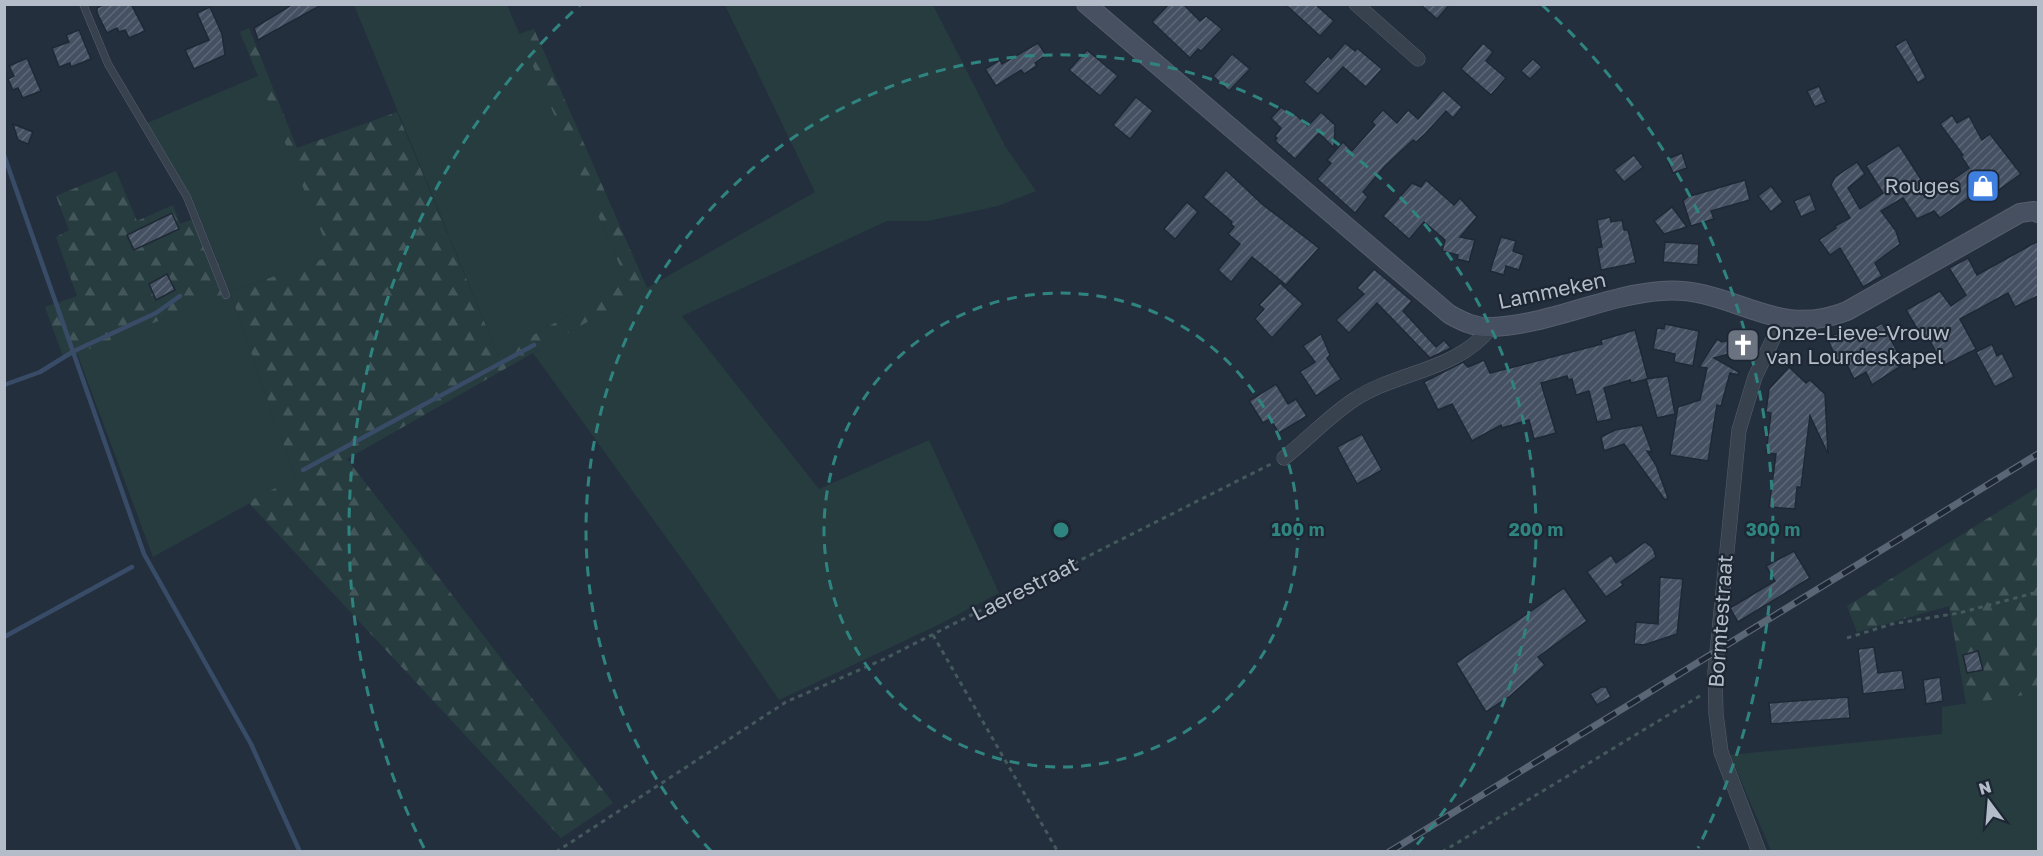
<svg xmlns="http://www.w3.org/2000/svg" width="2043" height="856" viewBox="0 0 2043 856" font-family="'Golos Text',sans-serif">
	<style>
		.grass { fill: #263c3f }
		.forest { fill: url(#forest-firs) }
		.lines { fill: none; stroke-linecap: round; stroke-linejoin: round }
		.stream { stroke: #394c67; stroke-width: 4.5 }
		.building { fill: url(#building-hatch); stroke: #1f2835; stroke-width: 1.5 }
		.lane-casing { stroke: #565f6c; stroke-width: 8 }
		.street-casing { stroke: #565f6c; stroke-width: 15 }
		.secondary-casing { stroke: #565f6c; stroke-width: 20 }
		.path { stroke: #44595c; stroke-width: 3; stroke-dasharray: 4.5 4.5; stroke-linecap: butt }
		.lane { stroke: #38414e; stroke-width: 7 }
		.street { stroke: #38414e; stroke-width: 14 }
		.secondary { stroke: #465061; stroke-width: 18 }
		.rail-casing { stroke: #5a6575; stroke-width: 7 }
		.rail { stroke: #1d2633; stroke-width: 4.5; stroke-dasharray: 14; stroke-linecap: butt }
		.ring { fill: none; stroke: #308480; stroke-width: 3; stroke-dasharray: 10 8 }
		.labels { text-anchor: middle; stroke-width: 4.5; stroke-linejoin: round; paint-order: stroke }
		.poi-label { font-size: 21px; fill: #b4bcc9; stroke: #1d2633; text-anchor: end }
		.street-label { font-size: 21px; fill: #b4bcc9; stroke: #1d2633 }
		.centre { fill: #308480; stroke: #1d2633; stroke-width: 3 }
		.ring-label { font-size: 18px; text-anchor: middle; font-weight: bold; fill: #308480; stroke: #1d2633; stroke-width: 4.5; stroke-linejoin: round; paint-order: stroke }
	</style>
	<defs>
		<pattern id="forest-firs" width="22" height="20" patternUnits="userSpaceOnUse" patternTransform="scale(1.5)"><rect width="22" height="20" fill="#263c3f"/><path d="M5 1l3.5 6h-7zM16 11l3.5 6h-7z" fill="#435659"/></pattern>
		<pattern id="building-hatch" width="6" height="6" patternUnits="userSpaceOnUse" patternTransform="scale(1.5)"><rect width="6" height="6" fill="#455162"/><path d="M-1 1l2-2M0 6l6-6M5 7l2-2" fill="none" stroke="#5d6877"/></pattern>
	</defs>
	<rect width="100%" height="100%" fill="#242f3e"/>
	<!-- grass -->
	<g class="grass">
		<polygon points="354,5 507,5 627,282 498,355"/>
		<polygon points="725,5 933,5 1005,146 1036,191 998,206 928,221 887,221 682,316 819,489 929,440 999,593 940,624 779,700 694,576 533,353 815,192"/>
		<polygon points="258,76 332,256 230,292 295,478 153,557 77,353 230,292 191,196 147,123"/>
		<polygon points="2038,693 2038,851 1771,851 1730,755 1942,734 1942,707"/>
	</g>
	<!-- forest -->
	<g class="forest">
		<polygon points="249,28 297,148 397,112 498,355 627,282 519,34 534,29 647,288 347,459 613,803 561,838 248,502 295,478 230,292 64,359 45,307 77,296 56,237 69,230 56,196 116,171 137,221 173,205 180,224 199,217 230,292 331,256 240,32"/>
		<polygon points="2038,487 2038,693 1966,704 1949,606 1857,632 1847,606"/>
	</g>
	<g class="lines">
		<!-- stream -->
		<g class="stream">
			<polyline points="4,155 144,554 251,744 300,852"/>
			<polyline points="4,385 40,372 74,351 156,313 180,296"/>
			<polyline points="303,470 534,345"/>
			<polyline points="4,637 132,567"/>
		</g>
	</g>
	<!-- building -->
	<g class="building">
		<polygon points="105,4 131,4 145,31 129,38 125,30 119,32 117,28 107,33 97,13 97,8"/>
		<polygon points="293,4 323,4 258,40 254,28"/>
		<polygon points="1169,4 1183,4 1200,21 1206,16 1222,29 1201,51 1198,49 1190,58 1152,22"/>
		<polygon points="1285,4 1315,4 1334,21 1320,36"/>
		<polygon points="1420,4 1450,4 1437,19"/>
		<polygon points="210,7 222,34 225,55 194,69 185,50 209,40 197,13"/>
		<polygon points="79,30 91,59 71,67 70,63 59,67 52,48 69,42 66,35"/>
		<polygon points="1906,39 1926,78 1918,83 1895,46"/>
		<polygon points="1038,43 1046,55 1035,63 1037,66 1024,74 1021,70 996,86 985,69 1000,60 1002,64"/>
		<polygon points="1345,43 1355,51 1357,48 1382,69 1366,87 1343,67 1318,94 1304,82 1328,56 1331,59"/>
		<polygon points="1483,43 1493,52 1486,61 1506,78 1491,95 1461,69"/>
		<polygon points="1087,50 1118,76 1100,96 1069,70"/>
		<polygon points="1232,54 1250,69 1229,91 1213,76"/>
		<polygon points="27,58 41,91 23,98 18,88 13,90 8,79 14,76 9,66"/>
		<polygon points="1533,59 1542,67 1530,79 1521,71"/>
		<polygon points="1819,86 1826,102 1815,107 1807,91"/>
		<polygon points="1443,90 1462,107 1453,118 1446,111 1425,134 1416,142 1413,140 1385,166 1363,192 1368,197 1355,213 1317,179 1331,163 1327,160 1343,142 1352,151 1375,125 1372,122 1383,110 1397,123 1408,110 1418,119"/>
		<polygon points="1136,97 1153,111 1130,139 1113,125"/>
		<polygon points="1281,107 1293,116 1295,114 1308,126 1321,112 1335,125 1334,148 1319,133 1295,159 1275,141 1277,138 1275,136 1281,128 1271,118"/>
		<polygon points="1952,115 1957,123 1969,116 1982,140 1990,134 2021,174 1986,199 1980,190 1940,218 1934,211 1917,219 1903,198 1881,211 1896,231 1900,244 1875,263 1882,276 1863,287 1840,248 1830,255 1819,240 1836,228 1835,226 1850,218 1831,185 1835,177 1857,162 1865,174 1848,188 1860,209 1883,193 1866,166 1899,145 1931,195 1969,168 1961,156 1963,155 1940,124"/>
		<polygon points="13,124 33,132 28,144 18,140"/>
		<polygon points="1682,153 1687,168 1673,173 1667,159"/>
		<polygon points="1634,155 1643,167 1624,182 1614,170"/>
		<polygon points="1226,170 1262,204 1319,248 1286,285 1252,257 1231,282 1218,270 1240,244 1228,234 1234,227 1231,224 1232,222 1203,197"/>
		<polygon points="1426,180 1454,205 1460,198 1477,217 1460,237 1475,240 1469,262 1457,259 1458,255 1442,251 1445,240 1424,222 1409,239 1383,216 1412,183 1421,187"/>
		<polygon points="1745,180 1750,200 1711,211 1714,219 1691,226 1683,201 1687,197"/>
		<polygon points="1771,186 1783,202 1771,212 1758,196"/>
		<polygon points="1810,194 1816,210 1801,217 1794,201"/>
		<polygon points="1187,202 1198,212 1175,239 1164,229"/>
		<polygon points="1672,207 1687,227 1664,234 1654,221"/>
		<polygon points="172,213 179,229 134,250 127,235"/>
		<polygon points="1610,217 1611,222 1622,220 1624,230 1628,230 1636,263 1601,270 1597,248 1602,247 1597,220"/>
		<polygon points="1501,237 1516,241 1513,251 1524,255 1519,270 1506,266 1504,275 1490,271"/>
		<polygon points="2038,241 2038,296 2015,307 2008,293 1960,319 1976,349 1943,366 1929,339 1925,342 1906,310 1940,291 1951,306 1966,295 1949,268 1968,258 1977,275"/>
		<polygon points="1665,242 1699,244 1698,265 1663,262"/>
		<polygon points="1374,269 1412,301 1403,311 1436,347 1444,340 1451,348 1430,358 1377,303 1349,333 1336,320 1364,294 1357,288"/>
		<polygon points="167,274 175,290 156,300 149,284"/>
		<polygon points="1280,283 1303,304 1272,338 1255,319 1264,309 1259,305"/>
		<polygon points="1882,323 1904,364 1872,385 1866,372 1854,379 1844,359 1838,362 1827,338 1845,330 1850,342"/>
		<polygon points="1665,324 1699,331 1693,366 1674,362 1675,354 1653,349 1657,328 1664,329"/>
		<polygon points="1635,330 1648,379 1631,383 1630,380 1604,388 1612,419 1597,422 1589,391 1576,395 1572,379 1568,380 1567,376 1541,383 1556,433 1534,439 1529,420 1502,428 1501,425 1472,441 1452,404 1438,410 1424,382 1463,362 1468,367 1484,360 1490,373 1602,344 1601,340"/>
		<polygon points="1321,334 1330,355 1327,358 1341,379 1316,396 1300,372 1315,362 1303,346"/>
		<polygon points="1742,337 1747,349 1714,358 1739,372 1738,375 1730,373 1721,406 1717,405 1708,461 1670,455 1678,407 1700,400 1707,368 1699,367 1717,339 1722,342"/>
		<polygon points="1992,344 1997,356 2002,353 2014,377 1995,387 1976,352"/>
		<polygon points="1789,367 1806,383 1810,380 1825,394 1828,454 1810,416 1801,487 1797,487 1795,509 1769,507 1776,454 1766,453 1771,413 1766,412 1769,389"/>
		<polygon points="1668,376 1675,414 1657,418 1646,379"/>
		<polygon points="1276,384 1288,404 1296,399 1307,416 1279,433 1270,419 1263,423 1249,401"/>
		<polygon points="1642,425 1652,452 1647,451 1656,465 1668,498 1665,500 1624,444 1604,451 1601,437 1615,430"/>
		<polygon points="1362,434 1382,470 1357,484 1337,447"/>
		<polygon points="1645,542 1653,548 1656,557 1621,582 1623,585 1606,597 1587,572 1611,555 1616,563"/>
		<polygon points="1794,551 1810,578 1738,622 1730,608 1775,581 1766,566"/>
		<polygon points="1660,577 1683,579 1677,634 1644,645 1634,644 1636,622 1658,624"/>
		<polygon points="1564,588 1587,621 1538,657 1545,665 1509,697 1486,712 1456,663"/>
		<polygon points="1874,647 1878,673 1902,670 1905,689 1863,694 1858,649"/>
		<polygon points="1978,651 1983,670 1967,673 1963,655"/>
		<polygon points="1940,677 1943,701 1926,704 1923,680"/>
		<polygon points="1601,687 1606,687 1611,697 1597,705 1590,694"/>
		<polygon points="1848,697 1850,718 1771,724 1769,703"/>
	</g>
	<g class="lines">
		<!-- lane casing -->
		<g class="lane-casing">
			<polyline id="lane" points="83,4 108,64 187,197 226,295"/>
		</g>
		<!-- street casing -->
		<g class="street-casing">
			<g id="street">
				<polyline points="1356,4 1418,59"/>
				<path d="M1284,458C1308,439 1329,416 1355,399C1398,371 1458,371 1491,327"/>
				<polyline points="1759,852 1721,752 1716,714 1715,672 1739,430 1755,377 1782,320"/>
			</g>
		</g>
		<!-- secondary casing -->
		<g class="secondary-casing">
			<path id="secondary" d="M1086,4L1449,314C1463,322 1476,328 1492,327C1547,325 1606,295 1661,291C1733,285 1772,341 1847,311L2020,213L2034,211L2038,213"/>
		</g>
		<!-- path -->
		<g class="path">
			<polyline points="933,635 1058,852"/>
			<polyline points="1847,638 1892,624 1959,613 2038,592"/>
			<polyline points="556,852 786,702 882,660 1273,463"/>
			<polyline points="1442,852 1703,694"/>
		</g>
		<!-- lane -->
		<use href="#lane" class="lane"/>
		<!-- street -->
		<use href="#street" class="street"/>
		<!-- secondary -->
		<use href="#secondary" class="secondary"/>
		<!-- rail casing -->
		<g class="rail-casing">
			<polyline id="rail" points="1389,852 2038,454"/>
		</g>
		<!-- rail -->
		<use href="#rail" class="rail"/>
	</g>
	<!-- distance rings -->
	<g class="ring">
		<circle cx="1061" cy="530" r="237"/>
		<path d="M711 851A475 475 0 1 1 1411 851"/>
		<path d="M424 848A712 712 0 0 1 580 5M1542 5A712 712 0 0 1 1698 848"/>
	</g>
	<!-- icons -->
	<defs>
		<g id="shop-square" transform="scale(1.725)"><rect x="-9" y="-9" width="18" height="18" rx="4" fill="#3f7fe0" stroke="#1d2633"/><path d="M-5-2.5h2.3a2.7 3.5 0 0 1 5.4 0H5L5.5 6h-11ZM-1.5-2.5h3a1.5 2.3 0 0 0-3 0Z" fill="#fff"/></g>
		<g id="church-square" transform="scale(1.725)"><rect x="-9" y="-9" width="18" height="18" rx="4" fill="#6b7280" stroke="#1d2633"/><path d="M-1.2-6h2.4v3.5h3.3v2.4h-3.3V6h-2.4V-.1h-3.3v-2.4h3.3Z" fill="#fff"/></g>
	</defs>
	<g fill-rule="evenodd">
		<use href="#shop-square" x="1983" y="186"/>
		<use href="#church-square" x="1743" y="345"/>
	</g>
	<g class="labels">
		<!-- poi labels -->
		<g class="poi-label">
			<text x="1960" y="193">Rouges</text>
			<text x="1766" y="340" text-anchor="start">Onze-Lieve-Vrouw<tspan x="1766" dy="24">van Lourdeskapel</tspan></text>
		</g>
		<!-- street labels -->
		<g class="street-label">
			<text transform="translate(1552 291) rotate(-12)" y="7">Lammeken</text>
			<text transform="translate(1025 589) rotate(-27)" y="7">Laerestraat</text>
			<text transform="translate(1721 621) rotate(-86)" y="7">Bormtestraat</text>
		</g>
	</g>
	<circle cx="1061" cy="530" r="9" class="centre"/>
	<g class="ring-label">
		<text x="1298" y="536">100 m</text>
		<text x="1536" y="536">200 m</text>
		<text x="1773" y="536">300 m</text>
	</g>
	<!-- border -->
	<rect width="2043" height="856" fill="none" stroke="#b4bcc9" stroke-width="12"/>
	<!-- north arrow -->
	<g transform="translate(1989 802) rotate(344)" stroke="#1d2633" stroke-width="4.5" paint-order="stroke">
	<path d="M0-4.5L10 22L0 15L-10 22Z" fill="#b4bcc9"/>
	<text y="-9" font-size="16" font-weight="bold" text-anchor="middle" fill="#b4bcc9">N</text>
	</g>
</svg>
